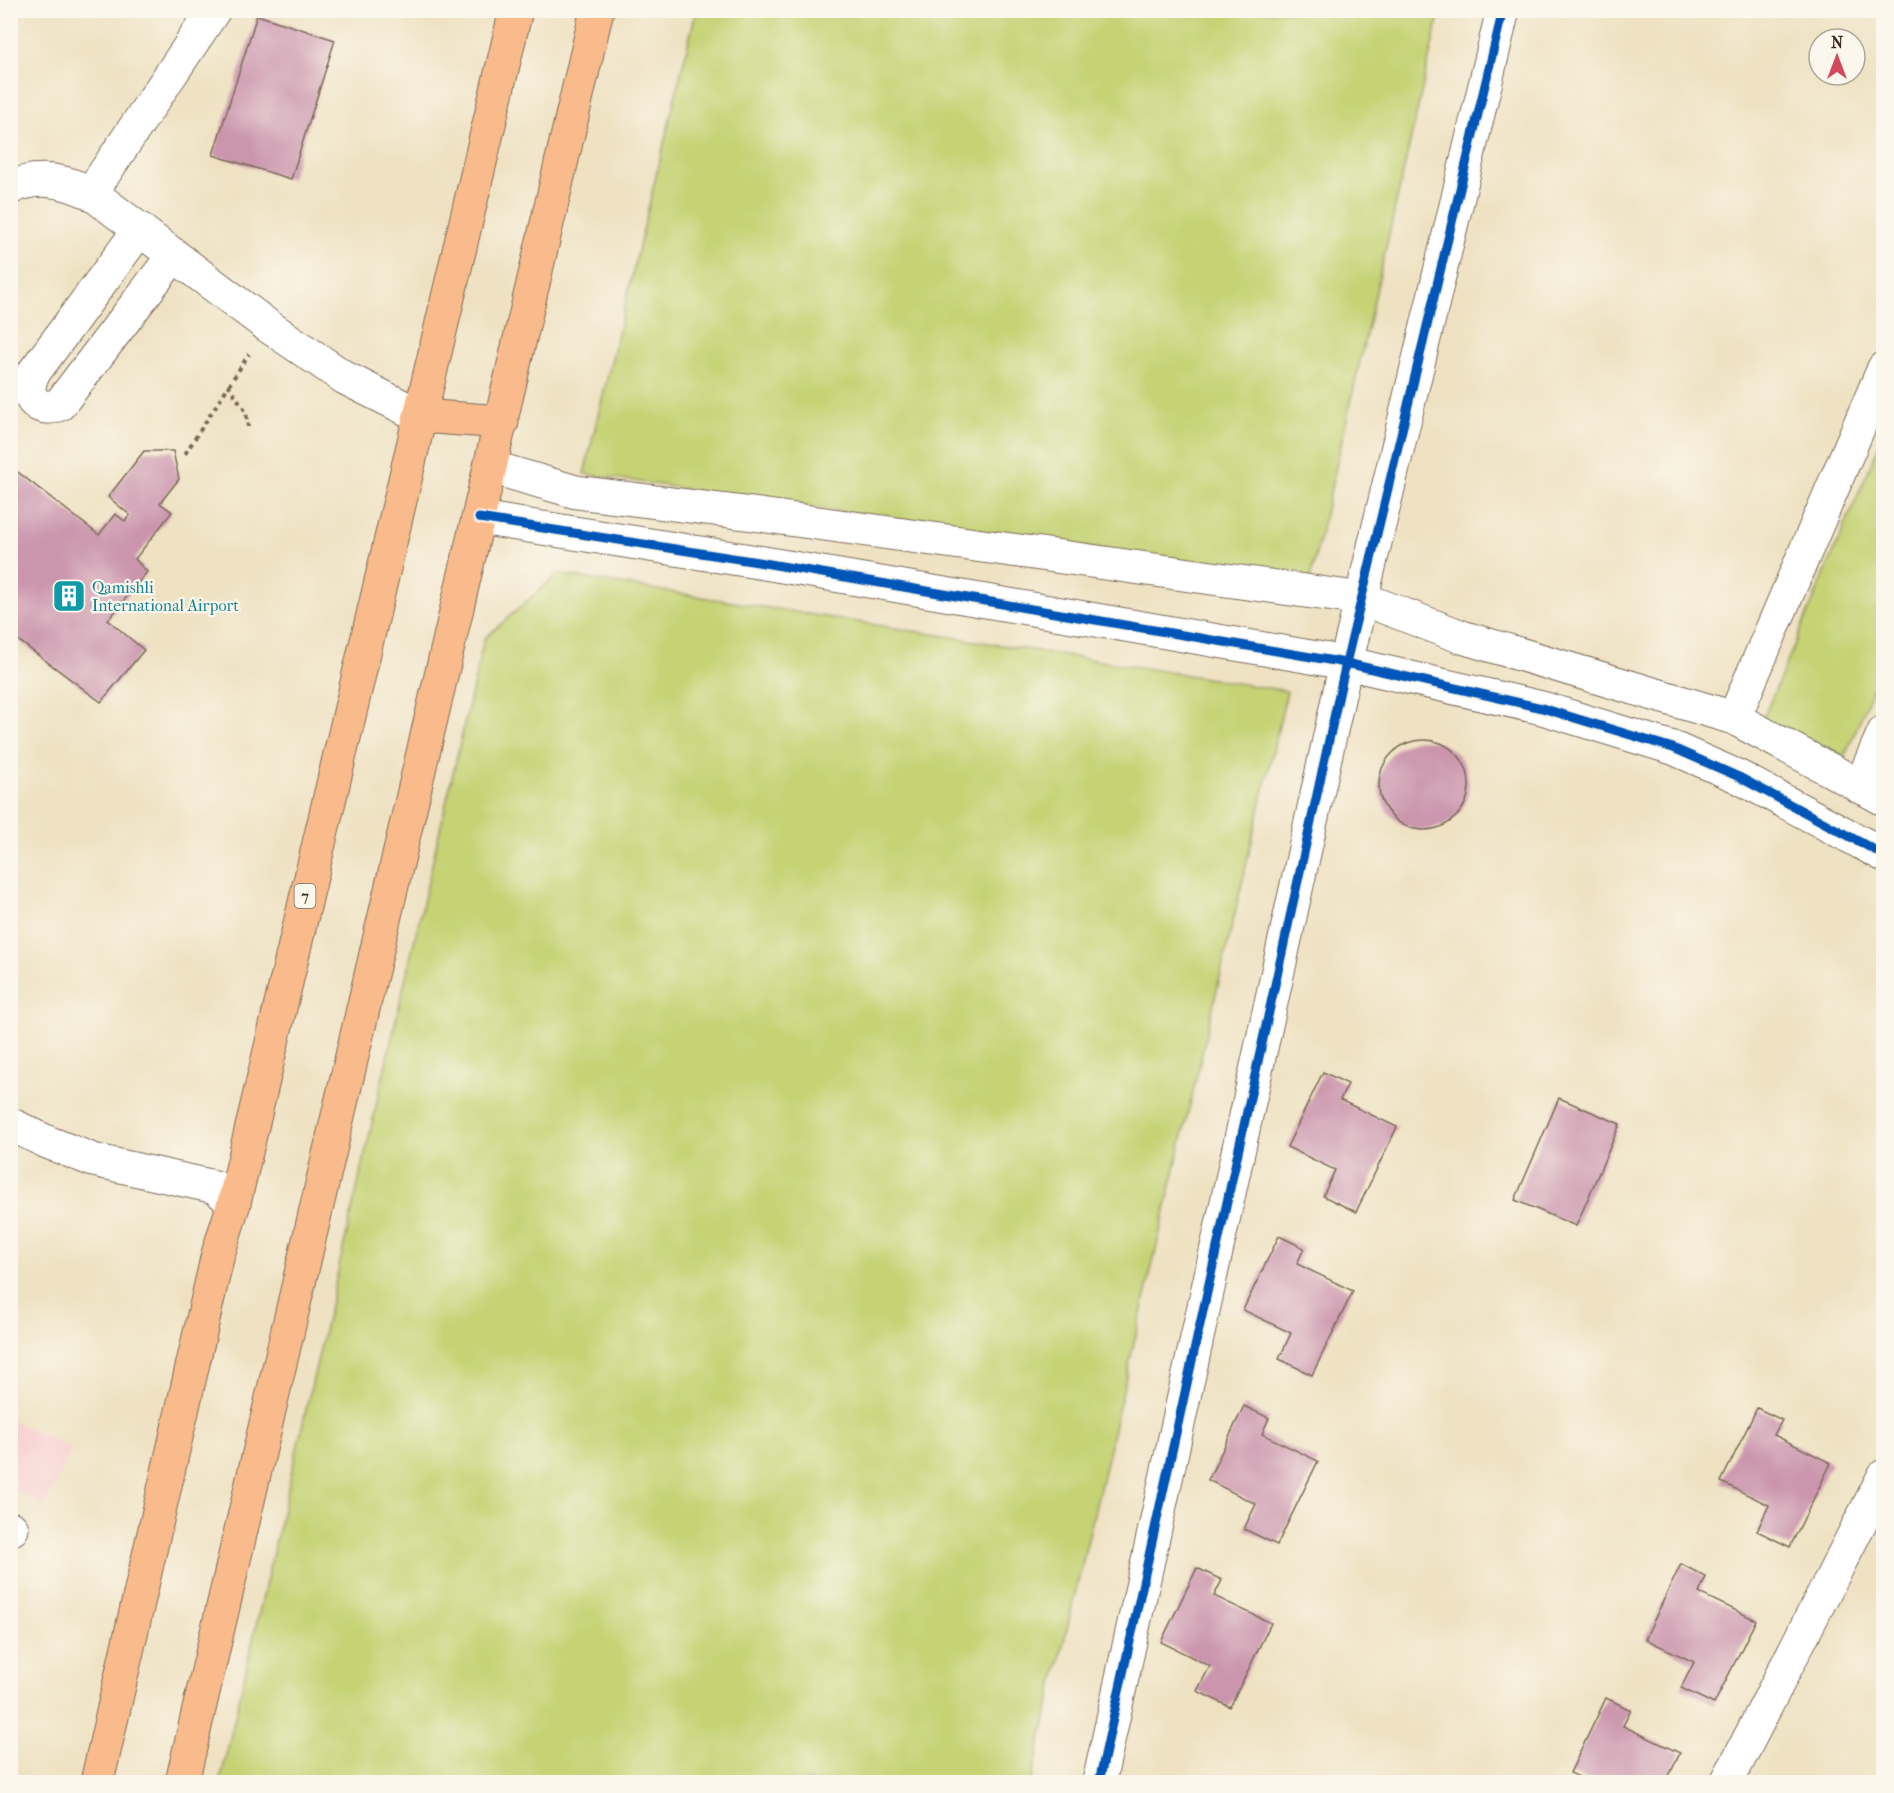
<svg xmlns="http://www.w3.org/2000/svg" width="1894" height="1793" viewBox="0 0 1894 1793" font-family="'IM FELL French Canon',serif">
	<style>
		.built { fill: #f7cfd0 }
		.green { fill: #c5d375; stroke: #807e4a; stroke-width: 1.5 }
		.building { fill: #cb96ad }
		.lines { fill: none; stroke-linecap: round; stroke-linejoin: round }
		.minor-casing { stroke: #7a6a58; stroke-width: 35 }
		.highway-casing { stroke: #7a6a58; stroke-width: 35 }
		.path { stroke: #7a6a58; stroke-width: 4; stroke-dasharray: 4.5 4.5; stroke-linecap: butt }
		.minor { stroke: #fff; stroke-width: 33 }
		.highway { stroke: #fabb8c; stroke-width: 33 }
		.cycleway-casing { stroke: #fbf7ec; stroke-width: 13 }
		.cycleway { stroke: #0057b8; stroke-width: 9 }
		.labels { text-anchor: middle; stroke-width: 4.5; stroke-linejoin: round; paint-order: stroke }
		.shield { fill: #fbf7ec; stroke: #75685c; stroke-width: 1.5 }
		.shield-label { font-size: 15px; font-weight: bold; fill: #3b2a1e }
		.culture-label { font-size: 16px; fill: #0d838f; stroke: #fbf7ec; text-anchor: start }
	</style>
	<rect width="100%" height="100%" fill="#fbf7ec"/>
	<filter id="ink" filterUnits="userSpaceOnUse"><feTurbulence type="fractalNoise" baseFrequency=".0167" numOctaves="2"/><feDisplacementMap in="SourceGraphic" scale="12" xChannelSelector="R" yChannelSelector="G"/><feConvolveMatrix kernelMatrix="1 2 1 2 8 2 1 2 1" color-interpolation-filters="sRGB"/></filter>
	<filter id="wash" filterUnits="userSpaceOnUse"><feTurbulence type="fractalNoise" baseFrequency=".008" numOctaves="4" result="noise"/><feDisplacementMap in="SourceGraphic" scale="24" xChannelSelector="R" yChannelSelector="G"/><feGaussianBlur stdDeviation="1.35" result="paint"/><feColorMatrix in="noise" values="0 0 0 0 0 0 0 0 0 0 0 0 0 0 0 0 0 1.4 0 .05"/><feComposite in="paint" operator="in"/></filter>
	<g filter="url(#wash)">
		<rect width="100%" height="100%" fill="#efe2c3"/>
		<!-- built -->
		<polygon class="built" points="11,1420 72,1449 45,1506 11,1489"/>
		<!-- green -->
		<g class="green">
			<polygon points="696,11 1440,11 1310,580 584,474"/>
			<polygon points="1883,436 1883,665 1845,756 1762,721"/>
			<polygon points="558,574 1287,691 1031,1782 220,1782 484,639"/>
		</g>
		<g id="blocks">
			<!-- building -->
			<g class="building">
				<polygon points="257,15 335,40 291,179 213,155"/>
				<polygon points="144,451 173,451 179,479 160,503 172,512 135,559 147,572 108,620 144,650 101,702 10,634 10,466 99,535 115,514 125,521 130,515 108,497"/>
				<circle cx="1424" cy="785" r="45"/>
				<polygon points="1323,1072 1348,1084 1340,1100 1397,1127 1356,1212 1323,1196 1335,1170 1287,1147"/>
				<polygon points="1559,1098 1620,1124 1576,1226 1515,1200"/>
				<polygon points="1279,1236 1304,1248 1297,1264 1353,1291 1312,1375 1279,1359 1291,1333 1243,1310"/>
				<polygon points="1244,1406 1269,1418 1262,1434 1318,1461 1277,1545 1244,1529 1256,1504 1208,1480"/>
				<polygon points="1757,1408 1782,1420 1774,1435 1831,1463 1790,1547 1757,1531 1769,1505 1721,1482"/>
				<polygon points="1681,1564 1706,1577 1699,1593 1756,1620 1714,1704 1681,1688 1694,1662 1645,1639"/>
				<polygon points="1197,1568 1222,1580 1214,1596 1271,1623 1230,1707 1197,1691 1210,1666 1161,1642"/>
				<polygon points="1606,1698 1631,1710 1623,1726 1680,1753 1666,1782 1590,1782 1570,1773"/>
			</g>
		</g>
	</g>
	<g filter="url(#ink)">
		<use href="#blocks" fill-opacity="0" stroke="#7a6a58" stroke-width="1.5"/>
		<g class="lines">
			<!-- minor casing -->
			<g class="minor-casing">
				<g id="minor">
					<path d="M10,188C38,174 65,181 91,193L268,326L345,378L421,416"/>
					<polyline points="91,193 214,10"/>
					<path d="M140,229L32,375L28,390C33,406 45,411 60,404L174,255"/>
					<polyline points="491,467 576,492 753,514 1363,599 1462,637 1734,718 1884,799"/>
					<polyline points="479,518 764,563 1346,663 1542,708 1673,748 1739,777 1884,855"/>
					<polyline points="1734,718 1884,368"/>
					<polyline points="1860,787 1884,732"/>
					<polyline points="10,1124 47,1142 93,1160 215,1187 234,1203"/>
					<polyline points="10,1528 12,1529"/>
					<polyline points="1099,1782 1346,663 1503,10"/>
					<polyline points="1727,1782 1884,1476"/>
				</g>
			</g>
			<!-- highway casing -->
			<g class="highway-casing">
				<g id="highway">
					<polyline points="421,416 502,422"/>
					<path d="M97,1782L218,1254L234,1203C326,805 424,408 516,10"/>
					<polyline points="182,1782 597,10"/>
				</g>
			</g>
			<!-- path -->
			<g class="path">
				<polyline points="228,384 246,412 248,427"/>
				<polyline points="185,454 249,354"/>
			</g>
			<!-- minor -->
			<use href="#minor" class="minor"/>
			<!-- highway -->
			<use href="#highway" class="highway"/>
			<!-- cycleway casing -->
			<g class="cycleway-casing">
				<g id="cycleway">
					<polyline points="479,518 764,563 1346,663 1542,708 1673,748 1739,777 1884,855"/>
					<polyline points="1099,1782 1346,663 1503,10"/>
				</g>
			</g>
			<!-- cycleway -->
			<use href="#cycleway" class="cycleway"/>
		</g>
	</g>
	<!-- icons -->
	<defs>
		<g id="building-square" transform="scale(1.725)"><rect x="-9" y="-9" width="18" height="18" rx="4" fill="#0f9aa8" stroke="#fbf7ec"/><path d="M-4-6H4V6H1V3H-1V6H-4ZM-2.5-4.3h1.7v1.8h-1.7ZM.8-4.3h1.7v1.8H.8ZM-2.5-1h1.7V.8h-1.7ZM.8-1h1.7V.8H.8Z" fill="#fff"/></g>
	</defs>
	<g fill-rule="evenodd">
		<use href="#building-square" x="69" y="596"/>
	</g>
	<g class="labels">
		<!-- shield labels -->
		<rect class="shield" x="294.5" y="884" width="21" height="24" rx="4.5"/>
		<g class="shield-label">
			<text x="305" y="901">7</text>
		</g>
		<!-- culture labels -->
		<g class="culture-label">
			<text x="92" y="593">Qamishli<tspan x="92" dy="18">International Airport</tspan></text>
		</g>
	</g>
	<!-- margin -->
	<rect width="1894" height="1793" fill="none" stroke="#fbf7ec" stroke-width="36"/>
	<!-- north arrow -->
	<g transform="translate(1837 57)"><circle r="28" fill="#fbf7ec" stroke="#aea59a" stroke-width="1.5"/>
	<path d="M0-4.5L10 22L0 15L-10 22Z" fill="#d1495b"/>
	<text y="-9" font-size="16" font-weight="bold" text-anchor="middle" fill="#3b2a1e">N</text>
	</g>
</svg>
